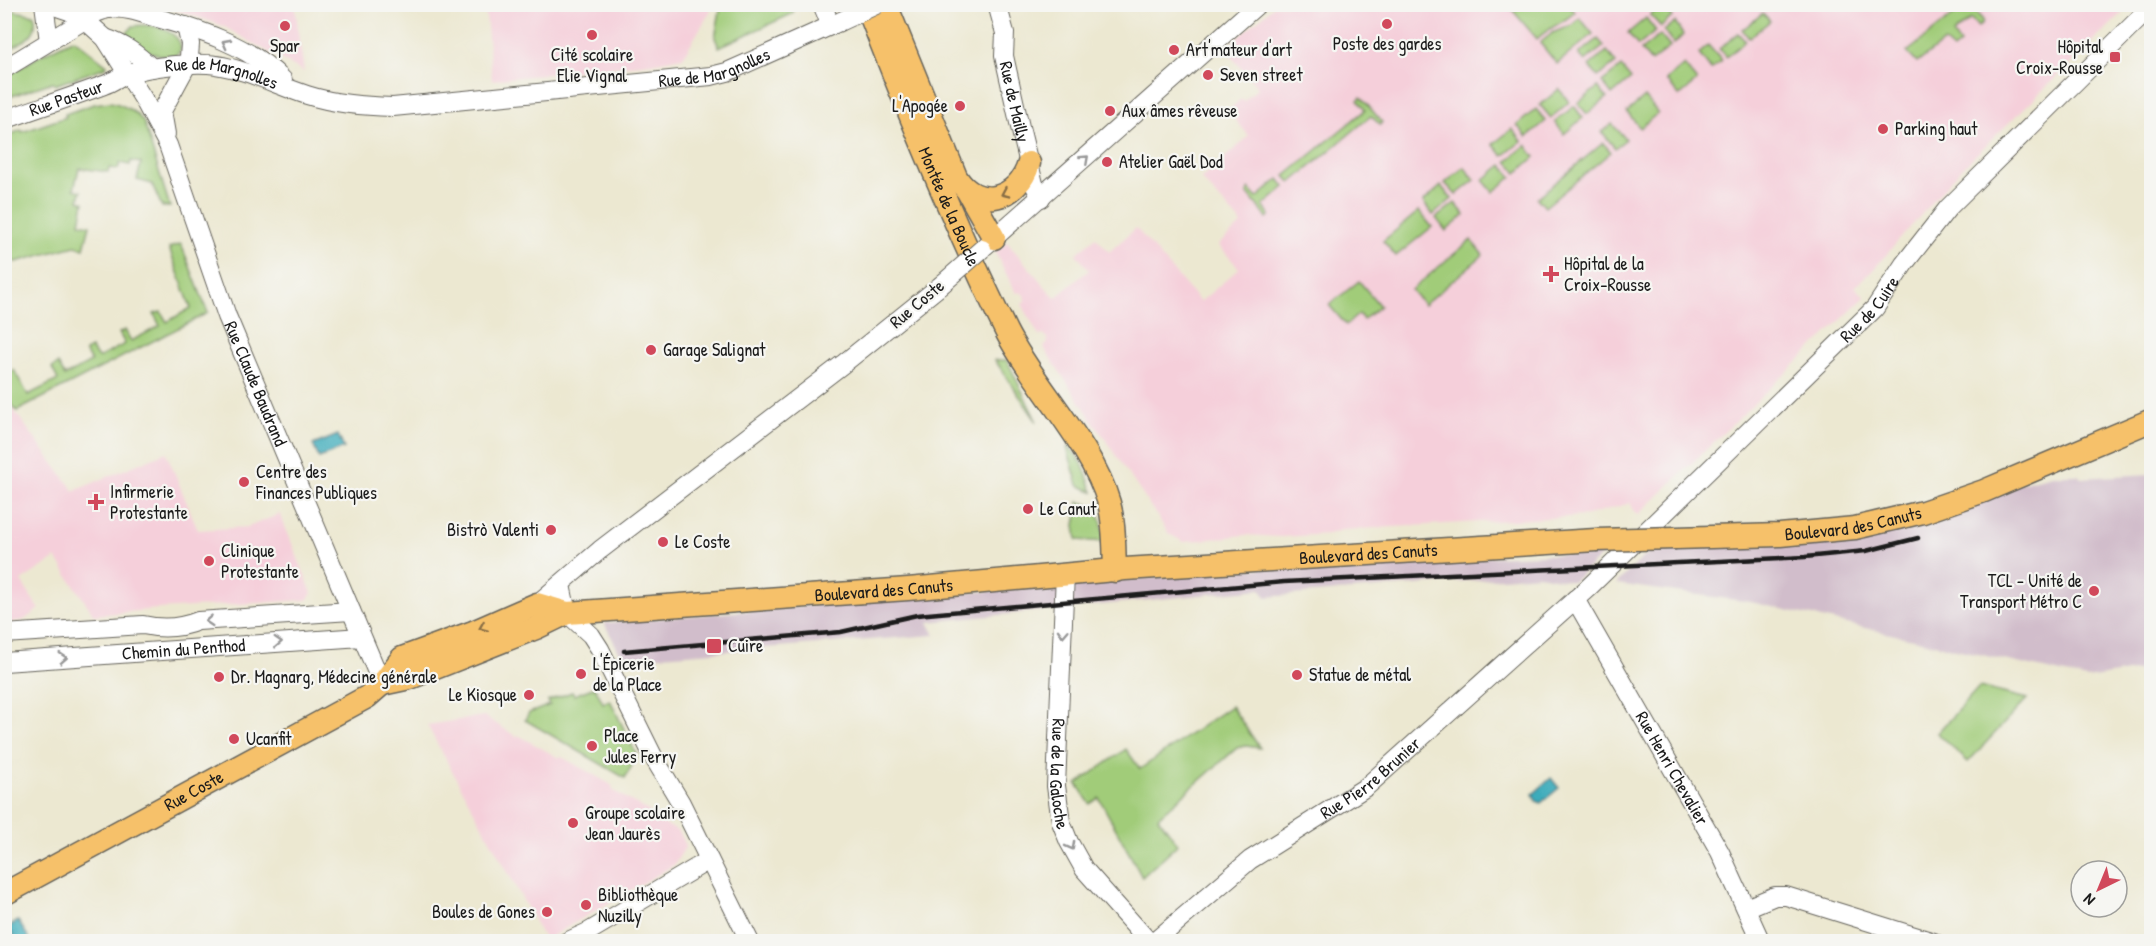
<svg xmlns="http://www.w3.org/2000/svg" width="2156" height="946" viewBox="0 0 2156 946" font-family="'Patrick Hand',sans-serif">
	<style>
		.built { fill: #f5cfda }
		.industrial { fill: #d1bdcb }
		.green { fill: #a1cc79; stroke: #5e744a; stroke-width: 1.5 }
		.water { fill: #3dacbb; stroke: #2c646c; stroke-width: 1.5 }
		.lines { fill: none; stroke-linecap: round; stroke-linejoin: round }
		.minor-casing { stroke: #65635b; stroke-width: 20 }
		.major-casing { stroke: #65635b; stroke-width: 25 }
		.minor { stroke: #fff; stroke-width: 18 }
		.major { stroke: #f6c16b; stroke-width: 22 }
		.rail { stroke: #1c1c1c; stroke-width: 4.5 }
		.minor-bridge-casing { stroke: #65635b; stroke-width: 20; stroke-linecap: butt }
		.major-bridge-casing { stroke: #65635b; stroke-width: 25; stroke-linecap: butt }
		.minor-bridge { stroke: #fff; stroke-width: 18 }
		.major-bridge { stroke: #f6c16b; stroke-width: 22 }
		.oneway { stroke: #999 }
		.oneway2 { stroke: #896e44 }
		.poi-dot { fill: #d1495b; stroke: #f6f6f2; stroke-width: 2 }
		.labels { text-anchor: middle; stroke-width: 4.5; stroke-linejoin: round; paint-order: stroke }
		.poi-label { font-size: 18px; fill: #1c1c1c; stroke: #f6f6f2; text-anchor: start }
		.street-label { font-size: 18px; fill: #1c1c1c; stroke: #f6f6f2 }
	</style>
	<rect width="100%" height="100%" fill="#f6f6f2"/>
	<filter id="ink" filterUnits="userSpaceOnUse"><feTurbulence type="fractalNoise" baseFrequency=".0167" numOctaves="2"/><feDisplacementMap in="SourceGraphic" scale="12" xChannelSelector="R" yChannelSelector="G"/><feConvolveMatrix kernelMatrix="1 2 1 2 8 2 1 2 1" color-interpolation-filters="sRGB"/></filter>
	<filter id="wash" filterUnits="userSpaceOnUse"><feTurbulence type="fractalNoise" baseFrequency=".008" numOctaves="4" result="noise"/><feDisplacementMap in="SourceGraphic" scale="24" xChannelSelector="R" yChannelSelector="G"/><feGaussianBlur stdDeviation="1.35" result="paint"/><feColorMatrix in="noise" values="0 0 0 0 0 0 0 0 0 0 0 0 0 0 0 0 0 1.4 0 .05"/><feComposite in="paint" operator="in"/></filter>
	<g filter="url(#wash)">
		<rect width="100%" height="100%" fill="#ece8d1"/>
		<!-- built -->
		<g class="built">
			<polygon points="161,5 295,5 304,72 221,25"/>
			<polygon points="485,5 485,4 711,5 710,12 683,57 651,63 492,80"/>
			<polygon points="1275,5 2131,5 1960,170 1873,270 1855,287 1865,297 1638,515 1632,509 1631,503 1584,516 1342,530 1328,534 1282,537 1245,535 1184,542 1169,534 1047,353 1044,347 1048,343 1047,338 1044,335 1039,336 1022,304 1025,301 1024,295 1020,292 1016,293 995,252 1007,242 1055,298 1089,270 1076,254 1096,237 1109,252 1136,228 1200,302 1228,278 1239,268 1218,245 1242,224 1201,179 1249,136 1228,111 1241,99 1244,101 1258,88 1225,49"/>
			<polygon points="4,397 74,491 166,452 198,530 248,527 280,514 312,593 307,600 159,609 94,615 56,558 21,581 39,609 24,620 5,623"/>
			<polygon points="484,716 517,737 518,735 559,758 560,756 610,784 613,787 612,790 650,812 649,815 679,832 686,846 674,865 545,940 427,725"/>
		</g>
		<!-- industrial -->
		<g class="industrial">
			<polygon points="2151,474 2151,668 2087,679 1751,602 1616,584 1652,549 1792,542 2052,475 2078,475 2081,478"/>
			<polygon points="1604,553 1573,582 1539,575 1266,597 1261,589 928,622 935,635 623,659 604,623 1337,562"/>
		</g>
		<!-- green -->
		<g class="green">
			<polygon points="721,5 721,4 796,5 792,14 719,47 715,38"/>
			<path d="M1508,5H1569L1575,12C1564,23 1549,27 1537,39Z"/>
			<polygon points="1662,5 1672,17 1661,27 1650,15"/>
			<polygon points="1957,5 1969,5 1983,20 1982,24 1978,27 1971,19 1953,34 1960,44 1953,50 1944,42 1917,63 1907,52 1961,9"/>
			<path d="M5,9L34,15C41,37 20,42 5,52Z"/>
			<polygon points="1763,13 1770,21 1749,38 1742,30"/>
			<polygon points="1580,18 1593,34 1557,64 1540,43 1552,33 1572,25"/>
			<polygon points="1646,18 1656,31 1638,46 1628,33"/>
			<polygon points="1675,22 1683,35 1674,44 1664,31"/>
			<path d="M133,26C192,18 203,85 128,41L127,33Z"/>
			<polygon points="1738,33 1745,41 1726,57 1719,49"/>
			<polygon points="1660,35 1670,47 1651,62 1641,50"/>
			<polygon points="74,39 107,65 106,67 55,85 53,82 9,97 10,100 5,102 5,77 41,55"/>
			<polygon points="1598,39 1604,46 1585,61 1579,54"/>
			<polygon points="1708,45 1722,61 1711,70 1699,54"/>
			<polygon points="1607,51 1616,63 1598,77 1589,66"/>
			<polygon points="1684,65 1697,81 1679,96 1666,80"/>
			<polygon points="1621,67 1631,79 1612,95 1602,82"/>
			<polygon points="1598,87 1607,98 1587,114 1578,103"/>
			<polygon points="1559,89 1569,102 1551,118 1540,105"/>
			<polygon points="1361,97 1382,122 1380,125 1371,116 1291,183 1285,176 1365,110 1358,100"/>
			<polygon points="1645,97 1658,113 1640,128 1627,112"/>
			<path d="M110,102C125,105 136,111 144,123L170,207H162L152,184L137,180L141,163L131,161L130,165L120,163L118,169L109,168L108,172L79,168L74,189L81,191L79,200L84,202L80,223L90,225L84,248L75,246L16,262L5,259L12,230L5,215V137L21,130L22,132L66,117L65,114L94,104Z"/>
			<polygon points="1574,106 1583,118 1564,134 1555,122"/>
			<polygon points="1536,109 1546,121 1527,137 1517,125"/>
			<polygon points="1612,124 1626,139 1615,148 1602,132"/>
			<polygon points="1512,129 1522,141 1503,156 1493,144"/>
			<polygon points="1603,143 1611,152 1545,207 1537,198"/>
			<polygon points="1526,145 1535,157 1517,173 1507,161"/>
			<polygon points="1502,165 1512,177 1493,192 1483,180"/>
			<polygon points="1464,167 1475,180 1456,195 1445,183"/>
			<polygon points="1279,179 1285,187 1263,206 1270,215 1267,218 1247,193 1249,189 1257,198"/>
			<polygon points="1441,186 1452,199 1433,215 1423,202"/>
			<polygon points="1455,203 1465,215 1446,231 1436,218"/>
			<polygon points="1419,211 1432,227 1396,256 1383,241"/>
			<polygon points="1471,240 1483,255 1424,305 1411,290"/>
			<polygon points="181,244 208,313 17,411 5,397 5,372 6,374 14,370 28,395 58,380 52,368 58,364 65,376 91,362 85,351 91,348 98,358 125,344 119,333 125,330 131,341 160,326 154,314 161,312 167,322 191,308 169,248"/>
			<polygon points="1359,281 1380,306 1363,320 1359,314 1346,325 1329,305"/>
			<polygon points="995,360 1007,360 1037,422"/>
			<polygon points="1069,446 1082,463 1093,492 1078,485 1067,448"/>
			<path d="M1079,502C1102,505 1102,523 1105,542L1077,540L1075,525Z"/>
			<polygon points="595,687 603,703 610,700 637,756 625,778 525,720 529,713 550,705 548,701 572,692 574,695"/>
			<polygon points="1979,687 2027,699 1968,762 1937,733"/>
			<polygon points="1231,706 1260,748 1246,746 1237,748 1158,817 1178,844 1142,877 1099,798 1090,804 1077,784 1126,749 1140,769"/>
		</g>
		<!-- water -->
		<g class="water">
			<polygon points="338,435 344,448 319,458 313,445"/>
			<polygon points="1551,778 1559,788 1541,803 1536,801 1533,794"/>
			<polygon points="18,921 31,941 17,941 8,927"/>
		</g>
	</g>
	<g filter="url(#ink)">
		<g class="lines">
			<!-- minor casing -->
			<g class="minor-casing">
				<g id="minor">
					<polyline points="44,4 49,41"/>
					<path id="s1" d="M48,4L69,11L85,20L105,38L144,100L168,145L227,316L382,684"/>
					<polyline points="822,4 831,26"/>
					<path id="s2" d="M997,4L1005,33L1004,56L1020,127L1034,184L1041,198"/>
					<path d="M105,38C124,44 137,54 152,68"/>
					<path d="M4,69L96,13C100,12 105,9 109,9C123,7 138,12 150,16C195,28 250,45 283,80"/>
					<path id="s3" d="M4,120C38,108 71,97 104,85C113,82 120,76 129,73C149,67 195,61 216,65C248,70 276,85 307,95C335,104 364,106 393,107L711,76L727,72L839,22"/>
					<polyline points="166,134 162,111 187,65 189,57 190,44 186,26"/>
					<polyline points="985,246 1258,4"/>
					<path id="s4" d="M1065,574L1056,786L1061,822L1069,842L1084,869L1149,942"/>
					<polyline points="561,585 567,613 591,635 600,649 654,758 681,803 750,942"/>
					<path id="s5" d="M1575,599L1720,852L1761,942"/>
					<polyline points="537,604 600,550 843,364 940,286"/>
					<path d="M4,634L143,625C161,629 181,628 198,621L351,611"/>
					<path id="s6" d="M4,662L361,637"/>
					<polyline points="1746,908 1775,896 1786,896 1934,942"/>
					<polyline points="566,942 588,932 709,860"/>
					<path id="s7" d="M1154,942L1250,860L1366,787L1588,588L1875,308L1904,264L1948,208L2152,6"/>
				</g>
			</g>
			<!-- major casing -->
			<g class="major-casing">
				<g id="major">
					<path id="s8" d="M866,4C909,115 954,225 1006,331C1035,388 1091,442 1109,503C1115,525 1114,548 1115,571"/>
					<path d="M883,4L891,17L956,177C978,212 1019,199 1029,163"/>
					<polyline points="967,190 994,238"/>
					<path id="s9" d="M1676,538L1780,535L1855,528L1923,512L1984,491L2152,420"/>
					<polyline points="382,684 410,678 536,628 567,613"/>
					<path id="s10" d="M4,894L367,697L382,684L402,658L473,632L537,604L567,613L908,589L1125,569L1596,540"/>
				</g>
			</g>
			<!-- minor -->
			<use href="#minor" class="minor"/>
			<!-- major -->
			<use href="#major" class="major"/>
			<!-- rail -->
			<polyline class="rail" points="624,651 841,632 917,615 1284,582 1805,557 1866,551 1918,538"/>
			<!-- minor-bridge casing -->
			<g class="minor-bridge-casing">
				<g id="minor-bridge">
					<polyline points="839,22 878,4"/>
					<polyline points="940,286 982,249"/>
				</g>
			</g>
			<!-- major-bridge casing -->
			<g class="major-bridge-casing">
				<polyline id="major-bridge" points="1596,540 1676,538"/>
			</g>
			<!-- minor-bridge -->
			<use href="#minor-bridge" class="minor-bridge"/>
			<!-- major-bridge -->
			<use href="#major-bridge" class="major-bridge"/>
		</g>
		<!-- one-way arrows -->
		<defs><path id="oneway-chevron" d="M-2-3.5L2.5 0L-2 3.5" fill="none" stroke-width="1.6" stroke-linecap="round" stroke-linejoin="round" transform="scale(1.5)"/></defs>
		<g class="oneway">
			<use href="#oneway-chevron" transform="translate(226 43) rotate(-152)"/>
			<use href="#oneway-chevron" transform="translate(1085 159) rotate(-42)"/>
			<use href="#oneway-chevron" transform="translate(209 621) rotate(176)"/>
			<use href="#oneway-chevron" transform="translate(1063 633) rotate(93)"/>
			<use href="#oneway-chevron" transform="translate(278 642) rotate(-3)"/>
			<use href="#oneway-chevron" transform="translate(63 658) rotate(-4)"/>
			<use href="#oneway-chevron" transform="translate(1071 846) rotate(62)"/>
		</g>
		<g class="oneway2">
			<use href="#oneway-chevron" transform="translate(1005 193) rotate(156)"/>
			<use href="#oneway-chevron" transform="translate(483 627) rotate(157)"/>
		</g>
	</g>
	<!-- markers -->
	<g class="poi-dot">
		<circle cx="1387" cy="24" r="6"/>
		<circle cx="285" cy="26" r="6"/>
		<circle cx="592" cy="35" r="6"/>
		<circle cx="1174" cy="50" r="6"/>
		<rect x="2109" y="51" width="12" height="12" rx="3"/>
		<circle cx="1208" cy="75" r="6"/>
		<circle cx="960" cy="106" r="6"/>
		<circle cx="1110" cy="111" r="6"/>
		<circle cx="1883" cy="129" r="6"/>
		<circle cx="1107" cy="162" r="6"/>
		<path d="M1548 265h6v6h6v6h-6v6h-6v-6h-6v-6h6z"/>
		<circle cx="651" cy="350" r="6"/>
		<circle cx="244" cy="482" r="6"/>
		<path d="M93 493h6v6h6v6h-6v6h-6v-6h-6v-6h6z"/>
		<circle cx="1028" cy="509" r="6"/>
		<circle cx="551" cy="530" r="6"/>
		<circle cx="663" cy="542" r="6"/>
		<circle cx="209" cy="561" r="6"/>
		<circle cx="2094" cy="591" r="6"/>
		<rect x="706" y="638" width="16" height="16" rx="3"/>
		<circle cx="581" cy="674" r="6"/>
		<circle cx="1297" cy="675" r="6"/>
		<circle cx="219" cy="677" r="6"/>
		<circle cx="529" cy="695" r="6"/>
		<circle cx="234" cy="739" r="6"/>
		<circle cx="592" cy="746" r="6"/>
		<circle cx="573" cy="823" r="6"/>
		<circle cx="586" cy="905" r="6"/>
		<circle cx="547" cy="912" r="6"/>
	</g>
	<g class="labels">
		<!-- poi labels -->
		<g class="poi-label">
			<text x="1387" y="50" text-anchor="middle">Poste des gardes</text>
			<text x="285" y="52" text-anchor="middle">Spar</text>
			<text x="2103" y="53" text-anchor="end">Hôpital<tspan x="2103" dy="21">Croix-Rousse</tspan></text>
			<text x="1186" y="56">Art'mateur d'art</text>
			<text x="592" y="61" text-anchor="middle">Cité scolaire<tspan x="592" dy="21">Elie Vignal</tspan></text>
			<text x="1220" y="81">Seven street</text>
			<text x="948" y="112" text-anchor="end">L'Apogée</text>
			<text x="1122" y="117">Aux âmes rêveuse</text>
			<text x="1895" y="135">Parking haut</text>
			<text x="1119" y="168">Atelier Gaël Dod</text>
			<text x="1564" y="270">Hôpital de la<tspan x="1564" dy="21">Croix-Rousse</tspan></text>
			<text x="663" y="356">Garage Salignat</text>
			<text x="256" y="478">Centre des<tspan x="256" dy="21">Finances Publiques</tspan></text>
			<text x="110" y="498">Infirmerie<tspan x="110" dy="21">Protestante</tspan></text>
			<text x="1040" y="515">Le Canut</text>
			<text x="539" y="536" text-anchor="end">Bistrò Valenti</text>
			<text x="675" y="548">Le Coste</text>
			<text x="221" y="557">Clinique<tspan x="221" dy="21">Protestante</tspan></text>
			<text x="2082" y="587" text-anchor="end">TCL - Unité de<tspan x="2082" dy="21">Transport Métro C</tspan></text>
			<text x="728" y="652">Cuire</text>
			<text x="593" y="670">L'Épicerie<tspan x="593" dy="21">de la Place</tspan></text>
			<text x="1309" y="681">Statue de métal</text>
			<text x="231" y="683">Dr. Magnarg, Médecine générale</text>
			<text x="517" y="701" text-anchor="end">Le Kiosque</text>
			<text x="604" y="742">Place<tspan x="604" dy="21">Jules Ferry</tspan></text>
			<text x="246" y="745">Ucanfit</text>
			<text x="585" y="819">Groupe scolaire<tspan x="585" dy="21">Jean Jaurès</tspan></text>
			<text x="598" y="901">Bibliothèque<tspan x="598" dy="21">Nuzilly</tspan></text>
			<text x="535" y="918" text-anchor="end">Boules de Gones</text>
		</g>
		<!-- street labels -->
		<g class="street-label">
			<text dy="6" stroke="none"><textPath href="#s3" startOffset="729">Rue de Margnolles</textPath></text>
			<text dy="6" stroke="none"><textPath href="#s3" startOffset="228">Rue de Margnolles</textPath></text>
			<text dy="6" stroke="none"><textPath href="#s3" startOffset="66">Rue Pasteur</textPath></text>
			<text dy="6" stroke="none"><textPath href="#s2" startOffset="100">Rue de Mailly</textPath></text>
			<text dy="6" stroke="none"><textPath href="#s8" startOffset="219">Montée de la Boucle</textPath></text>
			<text transform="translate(917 304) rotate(-40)" y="6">Rue Coste</text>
			<text dy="6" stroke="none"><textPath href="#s7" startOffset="958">Rue de Cuire</textPath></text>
			<text dy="6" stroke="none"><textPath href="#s1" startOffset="446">Rue Claude Baudrand</textPath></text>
			<text dy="6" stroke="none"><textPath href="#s9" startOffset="178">Boulevard des Canuts</textPath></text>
			<text dy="6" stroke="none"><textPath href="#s10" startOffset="1446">Boulevard des Canuts</textPath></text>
			<text dy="6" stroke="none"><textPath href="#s10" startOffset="960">Boulevard des Canuts</textPath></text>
			<text dy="6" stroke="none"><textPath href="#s6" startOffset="180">Chemin du Penthod</textPath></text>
			<text dy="6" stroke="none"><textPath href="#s5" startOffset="195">Rue Henri Chevalier</textPath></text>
			<text dy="6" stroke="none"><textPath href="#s4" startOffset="200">Rue de la Galoche</textPath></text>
			<text dy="6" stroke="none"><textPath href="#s7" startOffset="272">Rue Pierre Brunier</textPath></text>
			<text dy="6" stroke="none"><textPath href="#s10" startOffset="216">Rue Coste</textPath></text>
		</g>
	</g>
	<!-- margin -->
	<rect width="2156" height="946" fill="none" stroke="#f6f6f2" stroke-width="24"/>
	<!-- north arrow -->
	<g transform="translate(2099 889) rotate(223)"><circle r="28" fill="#f6f6f2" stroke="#9f9f9c" stroke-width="1.5"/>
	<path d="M0-4.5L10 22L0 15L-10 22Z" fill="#d1495b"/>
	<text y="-9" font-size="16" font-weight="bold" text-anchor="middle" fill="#1c1c1c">N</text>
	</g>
</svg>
